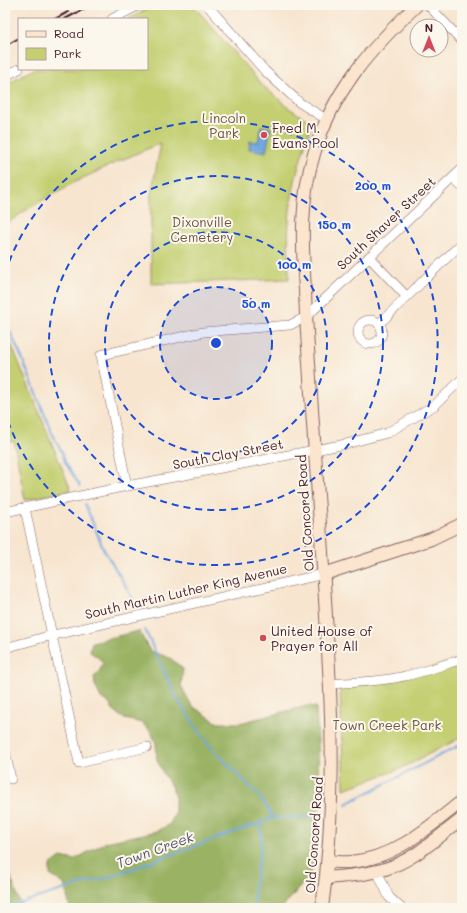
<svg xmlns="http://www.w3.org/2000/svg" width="467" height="913" viewBox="0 0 467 913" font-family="Mali,sans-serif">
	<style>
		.green { fill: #c3cf71; stroke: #86774e }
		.forest { fill: #9ab263; stroke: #726847 }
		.water { fill: #71a8df; stroke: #5e6485 }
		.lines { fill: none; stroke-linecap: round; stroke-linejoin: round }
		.stream { stroke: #71a8df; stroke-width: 2 }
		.street-casing { stroke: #876464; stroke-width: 10 }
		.secondary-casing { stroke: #876464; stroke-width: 14 }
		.street { stroke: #fff; stroke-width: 9 }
		.secondary { stroke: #fbe5cf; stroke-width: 12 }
		.rail { stroke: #4a1f2b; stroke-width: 2 }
		.ring { fill: none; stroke: #1d4ed8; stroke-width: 2; stroke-dasharray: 7 5 }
		.poi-dot { fill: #d1495b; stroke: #fbf7ec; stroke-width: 1.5 }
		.labels { text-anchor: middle; stroke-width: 4; stroke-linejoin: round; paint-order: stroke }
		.park-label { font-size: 13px; fill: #6e5440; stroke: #fbf7ec }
		.poi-label { font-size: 13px; fill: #4a1f2b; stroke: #fbf7ec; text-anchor: start }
		.street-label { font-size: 13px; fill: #4a1f2b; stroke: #fbf7ec }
		.water-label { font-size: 14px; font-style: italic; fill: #5a5673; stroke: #fbf7ec }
		.centre { fill: #1d4ed8; stroke: #fbf7ec; stroke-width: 2 }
		.ring-label { font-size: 12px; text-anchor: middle; font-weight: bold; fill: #1d4ed8; stroke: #fbf7ec; stroke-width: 4; stroke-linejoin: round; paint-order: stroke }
	</style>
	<rect width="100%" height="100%" fill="#fbf7ec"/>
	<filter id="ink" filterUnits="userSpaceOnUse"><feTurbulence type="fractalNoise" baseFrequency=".025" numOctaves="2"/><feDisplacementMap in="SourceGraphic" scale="8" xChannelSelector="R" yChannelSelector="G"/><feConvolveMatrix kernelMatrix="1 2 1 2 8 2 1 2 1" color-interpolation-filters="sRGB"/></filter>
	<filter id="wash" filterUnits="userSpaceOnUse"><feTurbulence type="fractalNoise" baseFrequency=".012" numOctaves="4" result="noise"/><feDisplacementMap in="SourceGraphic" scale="16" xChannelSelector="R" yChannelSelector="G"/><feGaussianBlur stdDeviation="0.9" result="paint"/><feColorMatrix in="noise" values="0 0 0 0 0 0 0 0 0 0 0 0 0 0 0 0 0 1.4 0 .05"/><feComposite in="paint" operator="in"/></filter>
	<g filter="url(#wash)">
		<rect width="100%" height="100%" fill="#f7e5cf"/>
		<!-- green -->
		<g class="green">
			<path d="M155,5H193L262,85L289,108L312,123C303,152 293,181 290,210C287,233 289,256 289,279L151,284V195L161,143C107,166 52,190 5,225V84L34,69H147V19H128Z"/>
			<polygon points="5,329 71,490 25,500 14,441 5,443"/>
			<polygon points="462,658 462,737 400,769 344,789 340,689 405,676"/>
		</g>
		<!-- forest -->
		<g class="forest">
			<polygon points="139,631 150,651 170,658 183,669 181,686 192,706 218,723 240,723 307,706 316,707 318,742 319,797 315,859 310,875 282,908 70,908 64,884 50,875 50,865 61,857 74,860 106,842 158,831 170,824 175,814 175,796 171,786 162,771 157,760 156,743 151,732 142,723 125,719 116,713 107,701 101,698 95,685 94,677 99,672 103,663 99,658 90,652 92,642"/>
			<polygon points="5,857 12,881 22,908 5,908"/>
		</g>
		<!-- water -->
		<polygon class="water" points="261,126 271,128 266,152 249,149 250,141 258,142"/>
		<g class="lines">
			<!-- stream -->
			<g class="stream">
				<polyline points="5,321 22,358 54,438 62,452 65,462 80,486"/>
				<polyline points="85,504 104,550 124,583 134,602"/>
				<polyline points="145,630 176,697 207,743 259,796 267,807 273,818"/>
				<polyline points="346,804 462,744"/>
				<polyline points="5,908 88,882 104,879 273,818 313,817"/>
				<polyline points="254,908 254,887 261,847 261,822"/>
			</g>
		</g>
	</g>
	<g filter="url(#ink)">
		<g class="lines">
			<!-- street casing -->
			<g class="street-casing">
				<g id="street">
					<polyline points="207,5 265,71 300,103 326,119"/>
					<polyline points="428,5 462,41"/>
					<polyline points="112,19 139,5"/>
					<polyline points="5,76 19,69"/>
					<polyline points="453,178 462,187"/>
					<polyline points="369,257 406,296"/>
					<circle cx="370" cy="332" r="12"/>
					<polyline points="379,324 462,243"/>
					<polyline points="127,486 101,355 203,332 290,325 306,317 462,169"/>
					<polyline points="25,508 79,763 147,747"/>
					<polyline points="5,512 127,486 346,444 387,433 435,405 462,379"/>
					<polyline points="5,648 45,637 324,574"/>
					<path d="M330,684C355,682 381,682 405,676C424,672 443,665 462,659"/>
					<polyline points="5,751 11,779"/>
					<polyline points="377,871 389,897 401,908"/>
				</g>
			</g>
			<!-- secondary casing -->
			<g class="secondary-casing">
				<g id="secondary">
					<polyline points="324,574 431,539 462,524"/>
					<path d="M329,861C336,862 343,863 350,862C394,859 429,827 462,801"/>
					<path d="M327,878C346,876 366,875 385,869C414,860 438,837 462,819"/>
					<path d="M322,908C335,817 333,726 327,635C323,554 316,474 311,394C309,360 306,325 305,290C302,244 300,199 314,154C332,92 370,49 417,5"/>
				</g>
			</g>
			<!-- street -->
			<use href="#street" class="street"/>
			<!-- secondary -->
			<use href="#secondary" class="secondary"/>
			<!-- rail -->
			<g class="rail">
				<polyline points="55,19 68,12"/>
				<polyline points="65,19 91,5"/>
				<polyline points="5,46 19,38"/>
			</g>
		</g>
	</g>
	<!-- distance rings -->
	<circle cx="216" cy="343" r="56" fill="#1d4ed8" fill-opacity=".12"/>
	<g class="ring">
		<circle cx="216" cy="343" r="56"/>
		<circle cx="216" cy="343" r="111"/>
		<circle cx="216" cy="343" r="167"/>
		<path d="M5 273A222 222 0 1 1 5 413"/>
	</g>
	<!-- markers -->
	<g class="poi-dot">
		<circle cx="264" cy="135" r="4"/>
		<circle cx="263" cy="638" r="4"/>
	</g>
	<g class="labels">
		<!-- park labels -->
		<g class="park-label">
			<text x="224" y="123">Lincoln<tspan x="224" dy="15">Park</tspan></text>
			<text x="202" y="227">Dixonville<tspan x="202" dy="15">Cemetery</tspan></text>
			<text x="387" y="730">Town Creek Park</text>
		</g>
		<!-- poi labels -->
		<g class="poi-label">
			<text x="272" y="133">Fred M.<tspan x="272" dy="15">Evans Pool</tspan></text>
			<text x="271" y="636">United House of<tspan x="271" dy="15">Prayer for All</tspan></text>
		</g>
		<!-- street labels -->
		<g class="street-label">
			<text transform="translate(386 223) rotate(-43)" y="5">South Shaver Street</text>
			<text transform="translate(228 454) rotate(-11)" y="5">South Clay Street</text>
			<text transform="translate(305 513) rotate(-94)" y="5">Old Concord Road</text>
			<text transform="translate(186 591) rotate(-13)" y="5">South Martin Luther King Avenue</text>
			<text transform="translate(314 835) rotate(-86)" y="5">Old Concord Road</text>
		</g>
		<!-- water labels -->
		<g class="water-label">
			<text transform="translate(155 850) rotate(-20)" y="5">Town Creek</text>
		</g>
	</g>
	<circle cx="216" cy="343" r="6" class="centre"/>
	<g class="ring-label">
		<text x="373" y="190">200 m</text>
		<text x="334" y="229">150 m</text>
		<text x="294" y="269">100 m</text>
		<text x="256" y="308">50 m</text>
	</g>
	<!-- margin -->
	<rect width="467" height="913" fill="none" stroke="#fbf7ec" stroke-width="20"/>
	<!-- legend -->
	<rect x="18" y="18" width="130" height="52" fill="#fbf7ec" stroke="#b4a19f"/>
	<rect x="26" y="31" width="20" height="6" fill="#fbe5cf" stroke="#b4a19f"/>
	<text x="54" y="38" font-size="12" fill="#4a1f2b">Road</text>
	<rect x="26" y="48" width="20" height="12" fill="#c3cf71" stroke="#b4a19f"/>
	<text x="54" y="58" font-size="12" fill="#4a1f2b">Park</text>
	<!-- north arrow -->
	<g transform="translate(429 38)"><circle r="19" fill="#fbf7ec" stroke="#b4a19f"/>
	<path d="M0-3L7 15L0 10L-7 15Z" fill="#d1495b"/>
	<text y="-6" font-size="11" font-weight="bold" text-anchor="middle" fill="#4a1f2b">N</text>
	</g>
</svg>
